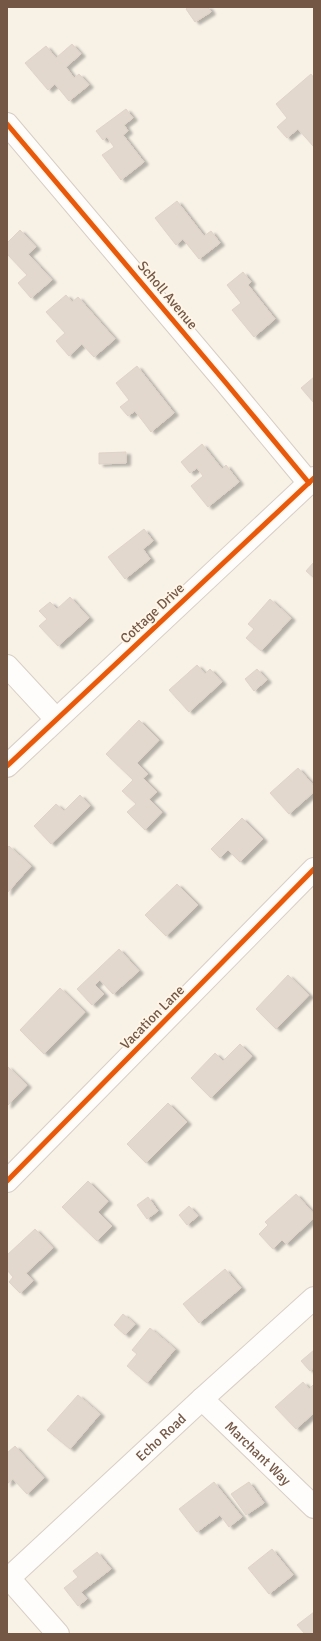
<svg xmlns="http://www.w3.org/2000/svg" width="321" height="1641" viewBox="0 0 321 1641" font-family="Signika,sans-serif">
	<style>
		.building { fill: #e3d8ce; stroke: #e0d3c8; filter: url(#shadow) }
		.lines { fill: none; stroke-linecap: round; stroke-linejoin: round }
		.street-casing { stroke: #d8cec5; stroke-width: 24 }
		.secondary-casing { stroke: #d7cdc3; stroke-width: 24 }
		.street { stroke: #fefdfb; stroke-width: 22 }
		.secondary { stroke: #fefdfb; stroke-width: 22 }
		.cycleway-casing { stroke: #fff6e7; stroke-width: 8 }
		.cycleway { stroke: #e8590c; stroke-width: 5 }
		.labels { text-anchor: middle; stroke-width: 4; stroke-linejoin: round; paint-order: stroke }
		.street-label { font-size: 14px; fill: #755746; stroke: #fff6e7 }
	</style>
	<defs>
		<filter id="shadow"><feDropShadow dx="4.5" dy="2.5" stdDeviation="1" flood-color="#0004"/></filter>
	</defs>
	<rect width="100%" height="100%" fill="#f7f1e6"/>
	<!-- building -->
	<g class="building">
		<polygon points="188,7 208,7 211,12 195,22 186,9"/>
		<polygon points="72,44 81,54 66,67 74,78 79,74 89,85 69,101 55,84 48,90 25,63 46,46 56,58"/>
		<polygon points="311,74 314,78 314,147 298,129 287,138 277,127 287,118 276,104"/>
		<polygon points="126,109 133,118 124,125 128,131 123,135 144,162 121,180 102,155 114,147 107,137 103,140 96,131"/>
		<polygon points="177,201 204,236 211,231 220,243 199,259 183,239 176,245 155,218"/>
		<polygon points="20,230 36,247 28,254 52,280 31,298 18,283 27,275 7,254 7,243"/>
		<polygon points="243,272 251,282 248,285 275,319 254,337 232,310 241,303 227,285"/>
		<polygon points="66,295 72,302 78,297 115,339 94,357 82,344 69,356 56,341 65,333 46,312"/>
		<polygon points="137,366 174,413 151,432 135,411 128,416 120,407 129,400 116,383"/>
		<polygon points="314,377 314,403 301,388"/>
		<polygon points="202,444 222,469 226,465 239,482 208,507 191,486 203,476 197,468 190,473 181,462"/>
		<polygon points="126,452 126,463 99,464 99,453"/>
		<polygon points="144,529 153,541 143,549 150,559 125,579 108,557"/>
		<polygon points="314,562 314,578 306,571"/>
		<polygon points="70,597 89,618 58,646 39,626 47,619 39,611 50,602 57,609"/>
		<polygon points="270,599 291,618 261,651 246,638 254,629 248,624"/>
		<polygon points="197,665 205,674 210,669 222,682 189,712 169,690"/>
		<polygon points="257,669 267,680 254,691 245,679"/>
		<polygon points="139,720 159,740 137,763 148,774 143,778 157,792 149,799 162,812 145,830 127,812 136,804 122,791 133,780 106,754"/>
		<polygon points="298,768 314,786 314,792 289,814 270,793"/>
		<polygon points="80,795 90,806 51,844 34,826 56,804 64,811"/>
		<polygon points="242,818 263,839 240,862 228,850 220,858 211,849"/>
		<polygon points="9,846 31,866 7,893 7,848"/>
		<polygon points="177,884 198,905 166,936 145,915"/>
		<polygon points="119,949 139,971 113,994 100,980 95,985 104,994 92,1005 77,989"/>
		<polygon points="288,975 309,995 276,1029 256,1009"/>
		<polygon points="60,988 85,1012 44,1054 20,1030"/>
		<polygon points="240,1044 252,1056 211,1098 191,1078 215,1053 223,1061"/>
		<polygon points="7,1066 27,1085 7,1106"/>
		<polygon points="168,1103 187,1122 146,1163 127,1144"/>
		<polygon points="88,1181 108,1201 98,1212 112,1226 97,1241 62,1207"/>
		<polygon points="296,1194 314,1214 314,1218 286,1244 282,1240 273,1249 259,1234 268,1225 265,1222"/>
		<polygon points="148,1197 158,1211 147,1219 137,1205"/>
		<polygon points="189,1206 198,1216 187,1225 179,1215"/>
		<polygon points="35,1229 53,1248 26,1273 33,1281 20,1293 9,1282 13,1277 7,1270 7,1255"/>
		<polygon points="225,1269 241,1288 199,1323 183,1304"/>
		<polygon points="123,1314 135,1324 125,1335 114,1325"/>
		<polygon points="150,1328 175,1349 147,1383 127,1366 137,1354 132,1350"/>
		<polygon points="314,1350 314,1368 310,1371 301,1361"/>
		<polygon points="303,1382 309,1389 314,1384 314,1413 296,1429 275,1407"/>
		<polygon points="78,1395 100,1414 70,1449 47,1430"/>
		<polygon points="15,1446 44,1478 27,1494 13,1479 7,1484 7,1453"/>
		<polygon points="214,1482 242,1517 229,1527 220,1515 197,1532 179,1509"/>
		<polygon points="249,1482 264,1503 246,1515 231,1494"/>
		<polygon points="272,1549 293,1575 269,1594 248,1568"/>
		<polygon points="97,1552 111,1569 81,1592 87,1599 78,1606 64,1588 78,1577 73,1571"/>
		<polygon points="314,1612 314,1634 305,1634 297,1625"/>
	</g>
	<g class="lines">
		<!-- street casing -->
		<g class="street-casing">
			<g id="street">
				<polyline points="7,666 56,719"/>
				<polyline points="7,766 309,483"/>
				<polyline points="7,1181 314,869"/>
				<path id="s1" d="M202,1399L314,1507"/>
				<polyline points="7,1576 58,1634"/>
				<path id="s2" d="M9,1578L202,1399L314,1298"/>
			</g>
		</g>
		<!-- secondary casing -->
		<g class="secondary-casing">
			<polyline id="secondary" points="7,124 226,383 309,483 314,478"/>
		</g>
		<!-- street -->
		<use href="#street" class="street"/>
		<!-- secondary -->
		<use href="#secondary" class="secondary"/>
		<!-- cycleway casing -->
		<g class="cycleway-casing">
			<g id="cycleway">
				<polyline points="7,124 226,383 309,483"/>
				<polyline points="7,766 314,478"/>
				<polyline points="7,1181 314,869"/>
			</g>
		</g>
		<!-- cycleway -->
		<use href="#cycleway" class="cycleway"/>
	</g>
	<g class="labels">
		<!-- street labels -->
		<g class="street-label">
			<text transform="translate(168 295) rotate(50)" y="5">Scholl Avenue</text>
			<text transform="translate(152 613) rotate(-43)" y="5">Cottage Drive</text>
			<text transform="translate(152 1017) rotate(-45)" y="5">Vacation Lane</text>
			<text dy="5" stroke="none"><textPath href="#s2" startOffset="207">Echo Road</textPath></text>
			<text dy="5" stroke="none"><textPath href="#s1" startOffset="78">Marchant Way</textPath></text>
		</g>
	</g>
	<!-- border -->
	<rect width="321" height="1641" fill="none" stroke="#755746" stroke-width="16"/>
</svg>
